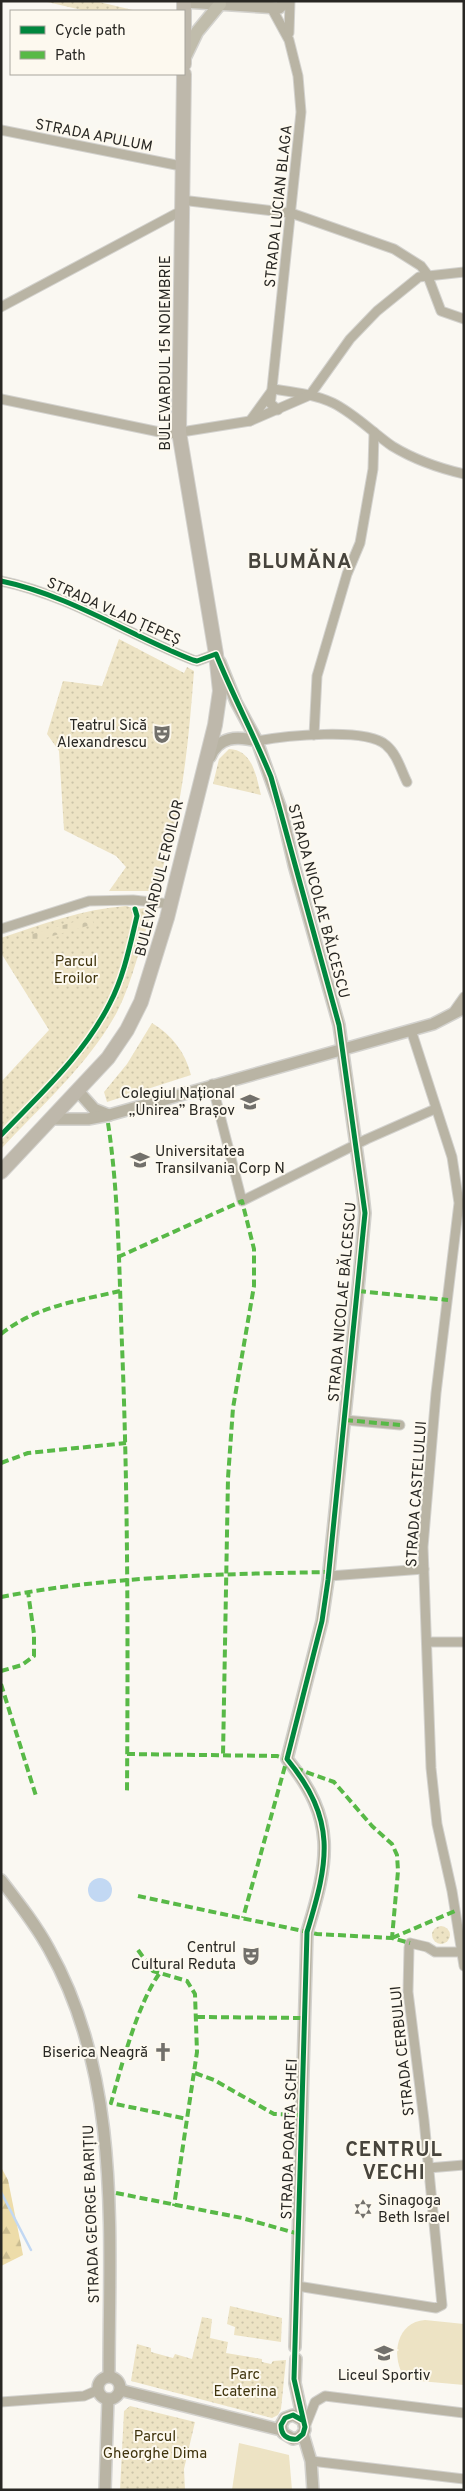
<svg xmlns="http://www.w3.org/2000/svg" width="465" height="2491" viewBox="0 0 465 2491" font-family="Overpass,sans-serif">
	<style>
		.grass { fill: url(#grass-dots) }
		.forest { fill: url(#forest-firs) }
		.cemetery { fill: url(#cemetery-stones) }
		.garden { fill: #ede3c4 }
		.water { fill: #c2d8f3 }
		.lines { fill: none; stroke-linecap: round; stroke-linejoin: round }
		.stream { stroke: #c2d8f3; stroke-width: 2.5 }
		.minor-casing { stroke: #d3d2ce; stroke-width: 11 }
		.tertiary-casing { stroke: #d3d2ce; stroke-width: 14 }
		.secondary-casing { stroke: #d3d2ce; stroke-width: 15 }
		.primary-casing { stroke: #d3d2ce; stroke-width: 16 }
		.minor { stroke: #b9b4a4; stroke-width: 9 }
		.tertiary { stroke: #b9b4a4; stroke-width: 11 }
		.secondary { stroke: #c0bcab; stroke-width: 12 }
		.primary { stroke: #beb8ab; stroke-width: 14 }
		.quiet { stroke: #58b947; stroke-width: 4; stroke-dasharray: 8 4; stroke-linecap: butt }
		.cycleway-casing { stroke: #fdf9ef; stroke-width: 8 }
		.cycleway { stroke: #00873e; stroke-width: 5 }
		.labels { text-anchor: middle; stroke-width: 4; stroke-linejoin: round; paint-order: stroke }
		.street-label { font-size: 15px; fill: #282723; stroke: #fdf9ef }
		.poi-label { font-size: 15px; fill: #282723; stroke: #fdf9ef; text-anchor: end }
		.park-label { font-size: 15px; fill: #40340d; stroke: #fdf9ef }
		.district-label { font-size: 20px; font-weight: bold; letter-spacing: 1px; fill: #47443c; stroke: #fdf9ef }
	</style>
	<defs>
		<pattern id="grass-dots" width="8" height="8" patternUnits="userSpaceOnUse" patternTransform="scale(1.25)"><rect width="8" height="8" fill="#ede3c4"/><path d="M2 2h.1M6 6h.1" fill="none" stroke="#cbc3a8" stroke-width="1.8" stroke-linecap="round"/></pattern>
		<pattern id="forest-firs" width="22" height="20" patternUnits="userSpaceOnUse" patternTransform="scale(1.25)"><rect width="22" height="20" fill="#eddca9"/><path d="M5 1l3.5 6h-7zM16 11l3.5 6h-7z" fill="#cbbd91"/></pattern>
		<pattern id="cemetery-stones" width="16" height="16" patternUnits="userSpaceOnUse" patternTransform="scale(1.25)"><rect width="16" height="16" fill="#ede3c4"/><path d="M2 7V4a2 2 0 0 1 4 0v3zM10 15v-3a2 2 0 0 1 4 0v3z" fill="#cbc3a8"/></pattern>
	</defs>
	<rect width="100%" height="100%" fill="#faf8f2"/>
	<!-- grass -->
	<g class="grass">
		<polygon points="43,1 95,1 137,11 86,11"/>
		<path d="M119,639L184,673L187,667L194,671C188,749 182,817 155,891H109L126,867L116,856L64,830L59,751L47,734L63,681L102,686Z"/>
		<path d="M229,749C253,750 256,776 261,795L213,784L219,759Z"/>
		<path d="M126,906L137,909L154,907C140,942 134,979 117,1012C89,1064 41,1106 1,1149V1082L49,1030L1,953V938C43,924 83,909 126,906Z"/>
		<path d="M152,1023C172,1035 185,1052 191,1075L107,1102L104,1092L127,1064Z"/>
		<circle cx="441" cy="1935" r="9"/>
		<polygon points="230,2306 282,2318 281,2342 234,2335 235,2327 227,2324"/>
		<polygon points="202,2317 212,2319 210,2338 228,2342 226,2353 262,2359 262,2362 271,2364 273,2361 286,2360 281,2409 278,2415 272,2418 131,2381 137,2344 151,2348 151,2352 173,2358 175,2354 192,2359"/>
		<polygon points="130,2406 195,2422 184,2469 185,2490 120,2490 124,2411"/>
	</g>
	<!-- forest -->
	<polygon class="forest" points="1,2167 8,2180 23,2255 1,2266"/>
	<!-- cemetery -->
	<polygon class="cemetery" points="91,917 94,924 32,942 29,935"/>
	<!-- garden -->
	<g class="garden">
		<path d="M425,2320L464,2324V2385L420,2381L403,2375C391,2354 397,2322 425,2320Z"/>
		<polygon points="239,2443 289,2455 292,2490 232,2490"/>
	</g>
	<!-- water -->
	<circle class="water" cx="100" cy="1890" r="12"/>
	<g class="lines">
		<!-- stream -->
		<polyline class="stream" points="1,2192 31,2250"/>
		<!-- minor casing -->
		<g class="minor-casing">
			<g id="minor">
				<polyline points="271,7 289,40 298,76 301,112 271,398 270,403 278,410"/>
				<polyline points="289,33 290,1"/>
				<polyline points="1,130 181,166"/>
				<polyline points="181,200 291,213 394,249 421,266 427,274 441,311 464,319"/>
				<polyline points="1,307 181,211"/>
				<path d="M273,389C293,392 314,394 333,403C355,414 372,432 392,446C415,460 438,468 464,474"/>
				<polyline points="1,399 169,434 250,421 310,395 350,339 377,311 419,277 464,272"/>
				<polyline points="250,421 271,392"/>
				<path d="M1,581C69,595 129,635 193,660L197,661L216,654"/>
				<polyline points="314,735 317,676 347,574 360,543 373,469 374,432"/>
				<path d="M257,741C284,736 366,727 386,745C397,754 401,770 407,782"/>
				<polyline points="1,929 89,901 133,900 171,904"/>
				<polyline points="452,1014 464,997"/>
				<polyline points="411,1030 452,1157 459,1203 436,1393 423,1547 431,1768 437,1824 452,1891 464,1966"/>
				<polyline points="212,1084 242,1201 367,1139 435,1109"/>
				<polyline points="345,1420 400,1425"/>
				<polyline points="329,1576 424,1569"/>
				<polyline points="428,1642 464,1642"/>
				<polyline points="428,2168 464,2165"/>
				<polyline points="297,2286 436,2308 442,2305 424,2120 408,1992 409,1948 410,1943 427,1947 435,1952 462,1952"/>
				<polyline points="1,2402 84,2396 98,2390"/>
				<polyline points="305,2427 315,2402 325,2396 464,2413"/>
				<polyline points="311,2461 464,2479"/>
			</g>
		</g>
		<!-- tertiary casing -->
		<g class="tertiary-casing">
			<g id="tertiary">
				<polyline points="184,2 279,8 287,1"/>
				<path d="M220,662L236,702L257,741L281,809L294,865L339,1025L363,1195L365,1213L359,1279L328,1580L322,1621L287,1759C337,1820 329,1860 307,1932L295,2347"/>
				<path d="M210,757C219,736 237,736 257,741"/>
				<polyline points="78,1091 94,1109 109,1115"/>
				<polyline points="52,1119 88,1119 109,1115 433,1024 464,1008"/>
				<path d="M1,1880C18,1902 36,1925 49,1949C122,2079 109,2233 109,2376"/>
				<polyline points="296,2359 295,2383 305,2430 300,2437 293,2439 283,2433 281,2425 285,2418 293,2415 302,2420"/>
				<circle cx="109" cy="2388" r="11"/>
				<polyline points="120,2390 281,2430"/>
				<polyline points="303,2434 311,2461 313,2490"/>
				<polyline points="105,2490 108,2399"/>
			</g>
		</g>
		<!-- secondary casing -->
		<g class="secondary-casing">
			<polyline id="secondary" points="185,57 197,32 220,4"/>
		</g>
		<!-- primary casing -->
		<g class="primary-casing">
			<g id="primary">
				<polyline points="184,1 184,64"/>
				<polyline points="1,1172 108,1058 127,1030 141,1002 167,918 215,725 220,691 216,654 179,432 184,74"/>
			</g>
		</g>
		<!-- minor -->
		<use href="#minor" class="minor"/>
		<!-- tertiary -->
		<use href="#tertiary" class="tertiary"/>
		<!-- secondary -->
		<use href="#secondary" class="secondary"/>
		<!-- primary -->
		<use href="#primary" class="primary"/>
		<!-- quiet -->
		<g class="quiet">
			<path d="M108,1123C119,1196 119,1272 122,1345C128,1494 128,1642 127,1791"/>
			<polyline points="118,1257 242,1201 254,1249 254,1286 233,1408 228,1478 223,1756"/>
			<polyline points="358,1291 448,1300"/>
			<path d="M1,1334C36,1306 78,1301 120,1291"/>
			<polyline points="345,1420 400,1425"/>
			<polyline points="1,1463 28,1453 126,1443"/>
			<path d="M1,1597C108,1576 220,1574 329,1572"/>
			<polyline points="1,1671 22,1665 34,1656 34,1634 28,1592"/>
			<polyline points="1,1684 36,1796"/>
			<polyline points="127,1754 277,1756 287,1759 243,1918"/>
			<polyline points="295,1768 334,1782 372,1826 392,1844 397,1855 398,1871 392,1938"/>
			<polyline points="138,1896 317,1934 392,1938 410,1943"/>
			<polyline points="392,1938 455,1911"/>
			<polyline points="138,1950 153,1971 187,1981 195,1994 197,2052 174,2206"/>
			<path d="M159,1974C137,2006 122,2064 111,2103L187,2119"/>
			<polyline points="197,2017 305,2018"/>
			<polyline points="195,2073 214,2080 274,2114 302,2115"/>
			<polyline points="116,2193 242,2218 299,2234"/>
		</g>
		<!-- cycleway casing -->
		<g class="cycleway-casing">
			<g id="cycleway">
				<path d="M1,581C69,595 129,635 193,660L197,661L216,654C233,696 254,735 271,777L339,1025L365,1213L328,1580L322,1621L287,1759C337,1820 329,1860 307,1932L294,2379L305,2427L303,2434L297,2439C287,2440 281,2435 281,2425L285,2418L293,2415L302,2420"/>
				<path d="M1,1135C40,1094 84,1055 110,1003C124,976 130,945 137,916L135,909"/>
			</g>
		</g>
		<!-- cycleway -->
		<use href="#cycleway" class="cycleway"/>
	</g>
	<!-- icons -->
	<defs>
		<g id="theatre-bare" transform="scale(1.5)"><path d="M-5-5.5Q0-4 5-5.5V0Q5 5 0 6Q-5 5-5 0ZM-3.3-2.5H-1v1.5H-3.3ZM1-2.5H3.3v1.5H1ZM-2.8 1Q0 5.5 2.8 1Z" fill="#72706b" stroke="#fdf9ef" stroke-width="2.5" paint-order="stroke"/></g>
		<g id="university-bare" transform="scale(1.5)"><path d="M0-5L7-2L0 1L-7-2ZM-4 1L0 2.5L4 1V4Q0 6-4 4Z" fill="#72706b" stroke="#fdf9ef" stroke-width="2.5" paint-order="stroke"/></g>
		<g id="church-bare" transform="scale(1.5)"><path d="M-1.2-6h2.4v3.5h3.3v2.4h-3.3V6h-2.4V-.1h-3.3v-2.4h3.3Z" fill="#72706b" stroke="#fdf9ef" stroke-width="2.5" paint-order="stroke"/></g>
		<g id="synagogue-bare" transform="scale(1.5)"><path d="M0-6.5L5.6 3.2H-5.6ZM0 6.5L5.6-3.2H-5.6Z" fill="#72706b" stroke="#fdf9ef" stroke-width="2.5" paint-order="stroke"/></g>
	</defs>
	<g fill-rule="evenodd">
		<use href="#theatre-bare" x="162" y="734"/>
		<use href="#university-bare" x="250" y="1102"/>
		<use href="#university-bare" x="140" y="1160"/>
		<use href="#theatre-bare" x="251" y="1956"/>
		<use href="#church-bare" x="163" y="2052"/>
		<use href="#synagogue-bare" x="363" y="2209"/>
		<use href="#university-bare" x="384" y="2353"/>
	</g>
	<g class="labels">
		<!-- street labels -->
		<g class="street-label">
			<text transform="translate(94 135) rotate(11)" y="5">STRADA APULUM</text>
			<text transform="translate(278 206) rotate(-84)" y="5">STRADA LUCIAN BLAGA</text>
			<text transform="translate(165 353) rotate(-90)" y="5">BULEVARDUL 15 NOIEMBRIE</text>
			<text transform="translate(114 611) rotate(24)" y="5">STRADA VLAD ȚEPEȘ</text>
			<text transform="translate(159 878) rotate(-76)" y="5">BULEVARDUL EROILOR</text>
			<text transform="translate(319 901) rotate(75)" y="5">STRADA NICOLAE BĂLCESCU</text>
			<text transform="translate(342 1302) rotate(-85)" y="5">STRADA NICOLAE BĂLCESCU</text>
			<text transform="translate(416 1494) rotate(-86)" y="5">STRADA CASTELULUI</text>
			<text transform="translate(402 2051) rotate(-96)" y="5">STRADA CERBULUI</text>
			<text transform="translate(289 2139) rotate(-88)" y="5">STRADA POARTA SCHEI</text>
			<text transform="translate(91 2214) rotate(-92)" y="5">STRADA GEORGE BARIȚIU</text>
		</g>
		<!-- poi labels -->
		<g class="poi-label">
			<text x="147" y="730">Teatrul Sică<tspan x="147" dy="17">Alexandrescu</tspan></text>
			<text x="235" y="1098">Colegiul Național<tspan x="235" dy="17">„Unirea” Brașov</tspan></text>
			<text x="155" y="1156" text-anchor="start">Universitatea<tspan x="155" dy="17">Transilvania Corp N</tspan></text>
			<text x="236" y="1952">Centrul<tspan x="236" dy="17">Cultural Reduta</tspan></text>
			<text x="148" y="2057">Biserica Neagră</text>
			<text x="378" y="2205" text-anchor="start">Sinagoga<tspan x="378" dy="17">Beth Israel</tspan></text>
			<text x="384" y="2380" text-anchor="middle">Liceul Sportiv</text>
		</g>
		<!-- park labels -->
		<g class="park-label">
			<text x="76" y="966">Parcul<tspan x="76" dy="17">Eroilor</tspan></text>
			<text x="245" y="2379">Parc<tspan x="245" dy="17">Ecaterina</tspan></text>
			<text x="155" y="2441">Parcul<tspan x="155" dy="17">Gheorghe Dima</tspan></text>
		</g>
		<!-- district labels -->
		<g class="district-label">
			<text x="300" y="568">BLUMĂNA</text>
			<text x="394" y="2156">CENTRUL<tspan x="394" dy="23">VECHI</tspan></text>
		</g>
	</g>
	<!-- border -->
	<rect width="465" height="2491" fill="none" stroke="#282723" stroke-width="5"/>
	<!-- legend -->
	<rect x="10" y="10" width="175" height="65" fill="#fdf9ef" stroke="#a8a59d"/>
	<rect x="20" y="26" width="25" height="8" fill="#00873e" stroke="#a8a59d"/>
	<text x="55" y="35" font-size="15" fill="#282723">Cycle path</text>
	<rect x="20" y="51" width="25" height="8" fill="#58b947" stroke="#a8a59d"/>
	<text x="55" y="60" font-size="15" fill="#282723">Path</text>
</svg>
